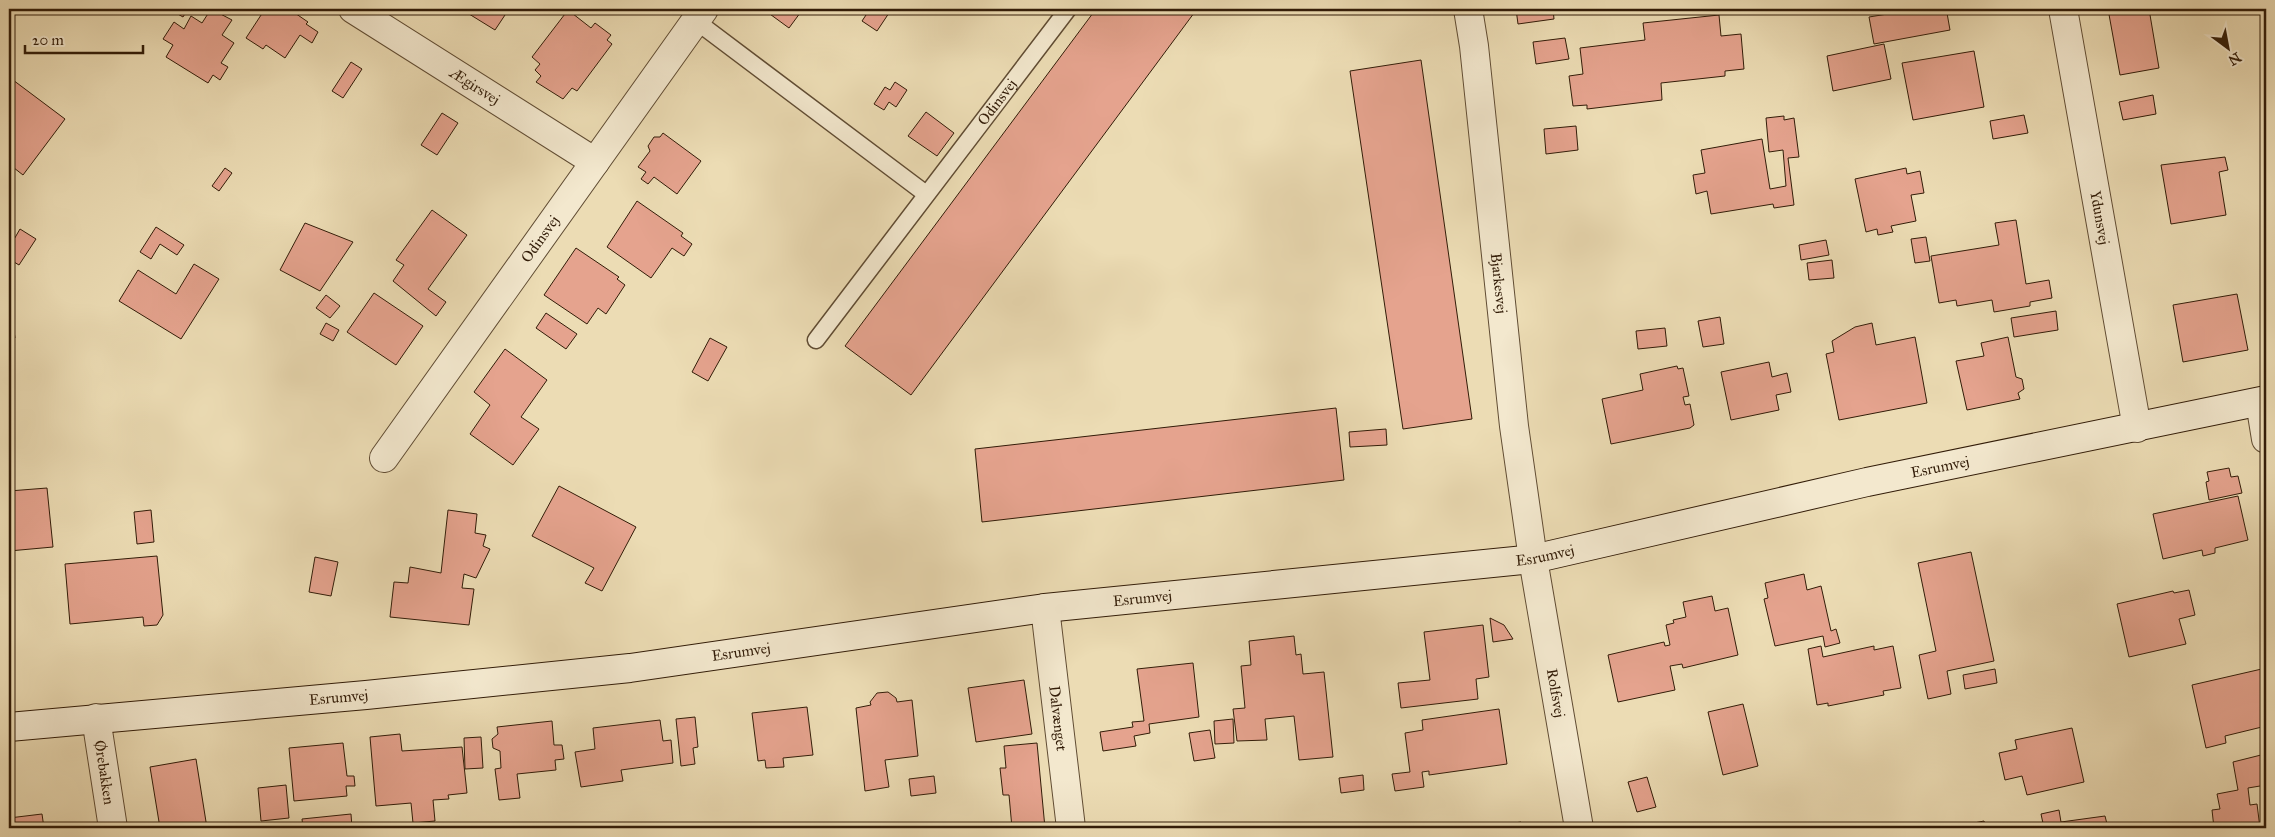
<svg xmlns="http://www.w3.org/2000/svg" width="2275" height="837" viewBox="0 0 2275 837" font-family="'IM FELL Great Primer',serif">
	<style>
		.building { fill: #e5a38e; stroke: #321c08 }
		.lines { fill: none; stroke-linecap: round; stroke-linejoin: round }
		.lane-casing { stroke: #604c33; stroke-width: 19 }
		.street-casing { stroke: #604c33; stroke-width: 30 }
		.secondary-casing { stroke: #321c08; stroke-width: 30 }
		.lane { stroke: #f3e8ce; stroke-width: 16 }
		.street { stroke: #f3e8ce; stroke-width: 28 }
		.secondary { stroke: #f3e8ce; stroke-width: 28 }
		.labels { text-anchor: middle; stroke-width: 4; stroke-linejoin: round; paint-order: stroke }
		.street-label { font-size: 15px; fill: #321c08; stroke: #f3e8ce }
	</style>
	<rect width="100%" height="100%" fill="#ecdcb4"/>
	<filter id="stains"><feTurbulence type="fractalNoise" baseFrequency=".004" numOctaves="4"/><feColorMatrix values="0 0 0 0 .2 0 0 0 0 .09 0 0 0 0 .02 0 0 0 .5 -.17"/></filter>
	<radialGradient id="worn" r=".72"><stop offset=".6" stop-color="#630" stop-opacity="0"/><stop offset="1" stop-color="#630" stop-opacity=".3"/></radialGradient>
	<!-- building -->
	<g class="building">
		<polygon points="169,9 188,9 183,17"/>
		<polygon points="211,9 232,20 222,35 234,43 221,63 228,67 220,80 213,75 208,83 166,57 173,45 163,39 174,22 184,29 191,16 202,23"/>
		<polygon points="265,9 289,9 308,22 306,24 318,32 312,43 300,35 285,58 266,45 263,49 246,38"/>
		<polygon points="461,9 509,9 495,30"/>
		<polygon points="763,9 803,9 789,28"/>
		<polygon points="870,9 883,9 889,13 877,31 862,21"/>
		<polygon points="1096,9 1197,9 911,395 845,346"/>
		<polygon points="1516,9 1553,9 1554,19 1518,24"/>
		<polygon points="1918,9 1971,9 1947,13 1950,30 1874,44 1869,17"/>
		<polygon points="2108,9 2149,9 2159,68 2120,75"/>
		<polygon points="568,10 591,28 595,23 611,35 607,40 612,44 577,91 572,88 563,99 536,82 541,76 535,70 540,64 532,57"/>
		<polygon points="1719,15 1721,36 1741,34 1744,69 1725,71 1725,76 1661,83 1662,100 1587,109 1587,105 1573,106 1569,76 1583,74 1580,48 1645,40 1643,23"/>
		<polygon points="1565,38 1569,59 1536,64 1533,42"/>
		<polygon points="1884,44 1891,79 1833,91 1827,56"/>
		<polygon points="1974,51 1984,107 1913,120 1902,63"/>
		<polygon points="1421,60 1472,419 1403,429 1350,71"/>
		<polygon points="351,62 362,69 343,98 332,91"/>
		<polygon points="9,77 65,119 23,175 9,164"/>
		<polygon points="895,82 907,90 896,107 889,102 884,110 874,104 885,87 890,90"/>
		<polygon points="2153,95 2156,114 2123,120 2119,102"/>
		<polygon points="926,112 954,133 937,156 908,136"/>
		<polygon points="442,113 458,123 437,155 421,145"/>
		<polygon points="2024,115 2028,133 1993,139 1990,121"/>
		<polygon points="1784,116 1784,120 1794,118 1799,157 1788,158 1794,205 1774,208 1773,204 1711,214 1707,191 1696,194 1693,175 1705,173 1701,150 1762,139 1770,189 1786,186 1783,150 1769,152 1766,118"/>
		<polygon points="1576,126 1578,150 1546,154 1544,129"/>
		<polygon points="663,133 701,161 677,194 654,177 648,184 641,179 646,172 638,167 650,151 648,146 654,137 660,137"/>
		<polygon points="2225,157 2228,170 2219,172 2226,215 2171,224 2161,165"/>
		<polygon points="225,168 232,173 219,191 212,186"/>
		<polygon points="1906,168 1907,174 1920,171 1924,193 1911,195 1916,221 1891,226 1893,232 1878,235 1877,229 1866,232 1855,179"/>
		<polygon points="637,201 683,233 681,236 692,244 684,256 672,248 651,278 607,247"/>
		<polygon points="432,210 467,235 428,289 446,302 436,316 393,281 404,265 396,260"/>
		<polygon points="2016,220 2026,284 2049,280 2052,298 2030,302 2030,306 1994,312 1992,300 1957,306 1956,300 1939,303 1931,256 1999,245 1995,223"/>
		<polygon points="305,223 353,242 320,291 280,270"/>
		<polygon points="156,227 184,245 177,255 160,244 151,259 140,252"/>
		<polygon points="20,229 36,239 19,265 9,259 9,248"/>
		<polygon points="1926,237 1930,261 1915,263 1911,239"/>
		<polygon points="1826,240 1829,255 1801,260 1799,245"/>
		<polygon points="576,248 619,277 617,279 625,285 606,314 598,308 587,324 544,295"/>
		<polygon points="1832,260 1834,278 1809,280 1807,263"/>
		<polygon points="194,264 219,279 181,339 119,301 138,270 176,294"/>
		<polygon points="9,293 15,338 9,338"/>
		<polygon points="374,293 423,326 396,365 347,332"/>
		<polygon points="2237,294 2248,350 2183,362 2173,305"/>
		<polygon points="326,295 340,306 330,318 316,308"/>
		<polygon points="2056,311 2058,330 2014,337 2011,318"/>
		<polygon points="546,313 577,334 566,349 536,328"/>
		<polygon points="1720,317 1724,344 1703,347 1698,321"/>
		<polygon points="326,323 339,330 333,341 320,334"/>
		<polygon points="1872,323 1876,345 1915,337 1927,403 1839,420 1826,354 1834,352 1832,341 1855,327"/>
		<polygon points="1665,328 1667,346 1638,349 1636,331"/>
		<polygon points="2008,337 2016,377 2022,379 2024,389 2018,393 2020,399 1967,410 1956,361 1984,356 1981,343"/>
		<polygon points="710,338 727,347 708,381 692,372"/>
		<polygon points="505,349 547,380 521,417 539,429 513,465 470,434 490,405 474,392"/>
		<polygon points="1769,362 1772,377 1787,373 1791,392 1776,395 1779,410 1731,420 1721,372"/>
		<polygon points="1677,366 1678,369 1683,368 1689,396 1683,397 1685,405 1690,404 1694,425 1690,428 1611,444 1602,399 1643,390 1640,374"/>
		<polygon points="1336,408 1344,480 982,522 975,449"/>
		<polygon points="1386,429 1387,445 1350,447 1349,432"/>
		<polygon points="2229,468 2231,477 2238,476 2242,493 2209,500 2206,482 2209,481 2207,472"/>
		<polygon points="559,486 636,527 602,591 585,583 594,568 532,536"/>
		<polygon points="47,488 53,547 9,551 9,491"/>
		<polygon points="2238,496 2248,540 2215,548 2215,553 2203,556 2202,550 2163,559 2153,514"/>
		<polygon points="151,510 154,542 137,544 134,512"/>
		<polygon points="448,510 477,514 475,533 486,535 483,546 490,549 476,578 464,574 462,588 474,589 469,625 390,617 394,582 408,583 410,567 441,573"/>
		<polygon points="1971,552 1994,661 1947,671 1951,694 1928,699 1919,655 1936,651 1918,563"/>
		<polygon points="157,556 163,615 157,625 144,626 143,617 70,624 65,564"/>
		<polygon points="315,557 338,562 331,596 309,592"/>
		<polygon points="1804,574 1807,590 1821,586 1831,631 1836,629 1840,643 1825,647 1823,636 1775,646 1764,599 1768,598 1765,583"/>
		<polygon points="2189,590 2195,615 2179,619 2186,644 2129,657 2117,604 2173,591 2174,593"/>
		<polygon points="1712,596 1715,611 1728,608 1738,655 1683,668 1682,664 1670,666 1675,690 1618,702 1608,655 1664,642 1665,646 1670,645 1666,625 1674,623 1673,620 1686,617 1683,602"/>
		<polygon points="1490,618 1504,625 1513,639 1493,642"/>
		<polygon points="1483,625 1489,677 1476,679 1478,699 1401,708 1398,683 1430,680 1424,632"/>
		<polygon points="1294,636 1296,655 1301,654 1303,674 1324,672 1333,757 1299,760 1294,716 1265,719 1267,740 1237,741 1233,709 1245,708 1241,666 1251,665 1249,641"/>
		<polygon points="1821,646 1823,657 1874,646 1874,650 1893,646 1901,688 1883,691 1884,695 1828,706 1828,703 1817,705 1808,649"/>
		<polygon points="1193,663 1199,717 1149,724 1150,733 1134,736 1136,746 1103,751 1100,732 1133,727 1132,722 1144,721 1137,669"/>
		<polygon points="2266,668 2266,726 2225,736 2226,743 2206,748 2192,685"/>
		<polygon points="1995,669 1997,683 1965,689 1963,675"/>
		<polygon points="1024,680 1032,734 976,742 968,688"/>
		<polygon points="888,692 896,698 897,702 912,700 918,756 885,760 889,787 865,791 856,708 871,705 870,702 877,693"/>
		<polygon points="1743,704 1758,766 1723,775 1708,712"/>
		<polygon points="807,707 813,755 783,758 784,767 766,768 765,760 758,761 752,713"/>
		<polygon points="1499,709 1507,764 1429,775 1429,771 1422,772 1424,787 1395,791 1392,774 1410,772 1405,733 1423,730 1422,720"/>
		<polygon points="695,717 698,747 693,748 695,764 681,766 676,719"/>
		<polygon points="1233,719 1234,743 1215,744 1214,721"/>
		<polygon points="660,720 663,741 671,740 673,763 621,770 623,781 581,787 575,752 595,749 593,728"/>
		<polygon points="552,721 554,745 562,745 564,759 555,760 556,770 517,774 520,798 499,800 495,769 501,768 500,751 493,748 492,739 498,734 497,727"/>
		<polygon points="2072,728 2084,782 2027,795 2022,776 2005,780 1999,753 2017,749 2015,740"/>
		<polygon points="1210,730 1215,758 1194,761 1189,733"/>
		<polygon points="400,734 402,751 462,747 467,793 448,795 449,799 433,800 435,821 413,823 411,803 376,806 370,737"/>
		<polygon points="481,737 483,768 465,769 464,738"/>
		<polygon points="343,743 347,776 354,776 355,786 346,786 347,796 294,801 289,748"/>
		<polygon points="1037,743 1045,828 1012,828 1009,795 1003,795 1000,768 1006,768 1004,746"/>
		<polygon points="2265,754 2266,785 2248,788 2250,805 2257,804 2260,828 2214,828 2212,810 2220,809 2217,794 2238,790 2233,762"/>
		<polygon points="196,759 207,828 160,828 150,767"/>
		<polygon points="1363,775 1364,790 1341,793 1339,778"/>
		<polygon points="934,776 936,793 911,796 909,779"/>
		<polygon points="1647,777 1656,807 1637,812 1628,782"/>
		<polygon points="286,785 289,818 261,821 258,788"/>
		<polygon points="2059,810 2061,822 2105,816 2108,828 2044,828 2041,814"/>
		<polygon points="42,814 44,828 9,828 9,818"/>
		<polygon points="351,814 352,828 303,828 302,819"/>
		<polygon points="1984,821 1986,828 1960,828 1959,826"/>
		<polygon points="1521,822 1521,828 1479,828"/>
		<polygon points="470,823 470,828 445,828 444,825"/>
	</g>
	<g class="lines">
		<!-- lane casing -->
		<g class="lane-casing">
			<g id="lane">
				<polyline points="696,21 926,194"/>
				<path id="s1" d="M816,340L1068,9"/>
			</g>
		</g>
		<!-- street casing -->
		<g class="street-casing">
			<g id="street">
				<path id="s2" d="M353,9L595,162"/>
				<path id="s3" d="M1468,9L1474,46L1514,426L1533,559L1579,828"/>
				<path id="s4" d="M2063,9L2137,428"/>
				<polyline points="2260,402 2266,439"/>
				<path id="s5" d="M384,458L704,9"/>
				<path id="s6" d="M1045,608L1071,828"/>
				<path id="s7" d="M96,718L113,828"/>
			</g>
		</g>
		<!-- secondary casing -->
		<g class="secondary-casing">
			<g id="secondary">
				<path id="s8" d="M9,727L366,695L630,668L1045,608L1533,559L1867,482L2266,400"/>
			</g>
		</g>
		<!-- lane -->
		<use href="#lane" class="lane"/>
		<!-- street -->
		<use href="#street" class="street"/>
		<!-- secondary -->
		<use href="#secondary" class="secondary"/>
	</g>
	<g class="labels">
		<!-- street labels -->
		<g class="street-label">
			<text dy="5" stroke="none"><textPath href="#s2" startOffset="144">Ægirsvej</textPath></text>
			<text dy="5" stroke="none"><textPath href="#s1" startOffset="299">Odinsvej</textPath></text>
			<text dy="5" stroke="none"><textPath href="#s4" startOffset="212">Ydunsvej</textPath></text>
			<text dy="5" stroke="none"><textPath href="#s5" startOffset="269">Odinsvej</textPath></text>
			<text dy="5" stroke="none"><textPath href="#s3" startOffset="276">Bjarkesvej</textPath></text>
			<text dy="5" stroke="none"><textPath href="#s8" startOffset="1951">Esrumvej</textPath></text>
			<text dy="5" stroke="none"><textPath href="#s8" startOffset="1546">Esrumvej</textPath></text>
			<text dy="5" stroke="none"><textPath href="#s8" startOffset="1141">Esrumvej</textPath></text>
			<text dy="5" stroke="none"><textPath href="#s8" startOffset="736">Esrumvej</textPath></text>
			<text dy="5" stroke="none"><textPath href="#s3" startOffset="690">Rolfsvej</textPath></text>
			<text dy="5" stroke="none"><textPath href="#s8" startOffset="331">Esrumvej</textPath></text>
			<text dy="5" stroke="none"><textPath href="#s6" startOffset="111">Dalvænget</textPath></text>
			<text dy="5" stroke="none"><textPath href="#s7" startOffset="55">Ørebakken</textPath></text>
		</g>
	</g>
	<!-- margin -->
	<rect width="2275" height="837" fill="none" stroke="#ecdcb4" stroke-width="30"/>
	<rect x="10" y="10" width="2255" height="817" fill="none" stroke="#321c08" stroke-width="2.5"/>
	<rect x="15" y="15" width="2245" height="807" fill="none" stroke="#321c08"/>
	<!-- north arrow -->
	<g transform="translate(2228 48) rotate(148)" stroke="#f3e8ce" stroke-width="4" paint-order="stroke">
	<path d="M0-4L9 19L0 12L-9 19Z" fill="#321c08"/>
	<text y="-8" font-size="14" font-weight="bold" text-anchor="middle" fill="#321c08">N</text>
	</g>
	<!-- scale -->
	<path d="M25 45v8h118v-8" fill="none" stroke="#321c08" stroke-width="2.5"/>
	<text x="32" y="45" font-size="15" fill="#321c08" stroke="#f3e8ce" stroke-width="4" paint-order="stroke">20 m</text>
	<rect width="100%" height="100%" filter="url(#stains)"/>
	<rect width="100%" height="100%" fill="url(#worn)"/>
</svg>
